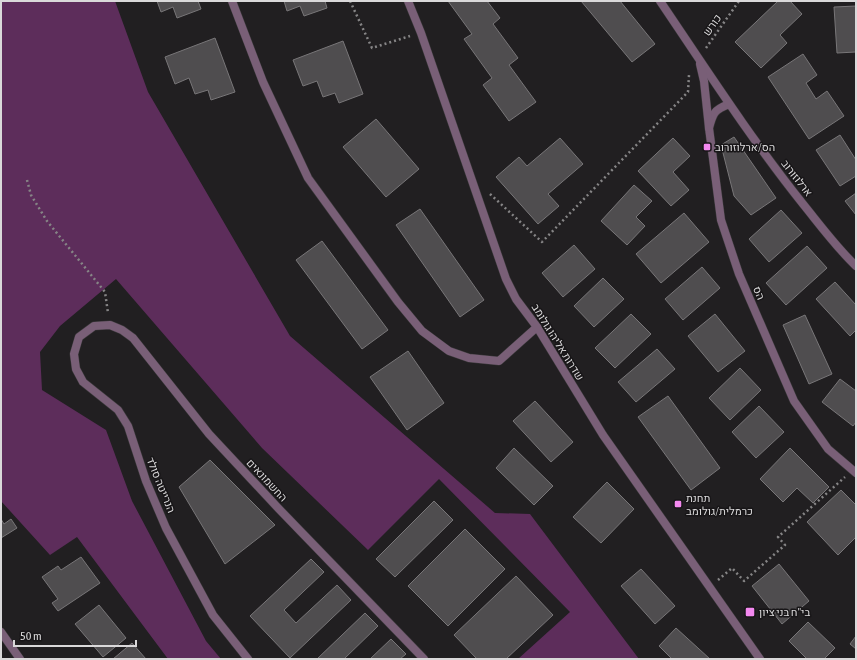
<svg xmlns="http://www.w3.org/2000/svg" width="857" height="660" viewBox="0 0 857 660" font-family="'Asap Condensed',Heebo,sans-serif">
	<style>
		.green { fill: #5d2d5b }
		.building { fill: #4f4d4f; stroke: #787678 }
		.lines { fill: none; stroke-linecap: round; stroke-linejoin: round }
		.minor-casing { stroke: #3b393b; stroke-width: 9 }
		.tertiary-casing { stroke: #3b393b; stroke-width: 9 }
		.path { stroke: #868586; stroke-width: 2.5; stroke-dasharray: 2 3; stroke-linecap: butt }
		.minor { stroke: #795f77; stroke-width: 8 }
		.tertiary { stroke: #795f77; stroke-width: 8 }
		.poi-dot { fill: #f489f0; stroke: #181618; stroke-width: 1.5 }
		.labels { text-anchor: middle; stroke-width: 3; stroke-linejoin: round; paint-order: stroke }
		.street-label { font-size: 11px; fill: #dad9da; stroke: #181618 }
		.poi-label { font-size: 11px; fill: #dad9da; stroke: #181618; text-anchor: start }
	</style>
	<rect width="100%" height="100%" fill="#211f21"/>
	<!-- green -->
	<polygon class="green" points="1,1 115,1 148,92 290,336 495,513 530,514 639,659 518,659 570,612 439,479 368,550 262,448 116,279 60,326 40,352 42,390 106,430 132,501 206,641 221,659 168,659 77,537 50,555 1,501"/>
	<!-- building -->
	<g class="building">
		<polygon points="157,1 198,1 201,9 177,18 173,7 161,12"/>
		<polygon points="284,1 325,1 327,8 304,16 300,6 287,11"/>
		<polygon points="448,1 487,1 500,18 493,24 518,58 509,65 536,102 509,121 483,85 492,78 464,39 472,34"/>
		<polygon points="581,1 620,1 655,44 632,62"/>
		<polygon points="778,1 790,1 802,14 780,35 787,43 761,68 735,42"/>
		<polygon points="856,6 856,52 837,53 834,7"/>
		<polygon points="215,38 235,92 211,100 208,90 195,94 189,78 175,84 165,57"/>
		<polygon points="343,41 363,94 339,103 335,93 323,97 317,81 303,86 293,60"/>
		<polygon points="803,54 817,75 806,83 816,99 827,91 844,116 809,139 768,77"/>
		<polygon points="376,119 419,169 386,197 343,147"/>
		<polygon points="840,135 856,160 856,176 840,186 816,150"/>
		<polygon points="734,137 776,198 751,215 734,196 721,145"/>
		<polygon points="560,138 583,164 548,194 559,206 538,224 496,177 519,157 527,166"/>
		<polygon points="673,138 690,156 673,172 689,190 671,206 638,171"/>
		<polygon points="634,185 652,201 636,217 645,226 627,245 601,221"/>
		<polygon points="856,193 856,215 845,201"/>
		<polygon points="420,209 484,300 460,317 396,225"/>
		<polygon points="781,210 802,233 769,262 749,239"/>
		<polygon points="684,213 709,242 661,283 636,254"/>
		<polygon points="322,241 388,330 362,349 296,260"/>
		<polygon points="574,245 595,269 563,297 542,273"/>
		<polygon points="807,246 827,268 786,305 766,283"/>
		<polygon points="702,267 720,288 683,320 665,299"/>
		<polygon points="603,278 624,299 594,327 574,306"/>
		<polygon points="835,282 856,305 856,330 850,336 816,299"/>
		<polygon points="631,314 651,334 615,368 595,348"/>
		<polygon points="715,314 745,351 718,372 688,336"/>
		<polygon points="805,315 832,374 809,384 783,325"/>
		<polygon points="657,349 675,369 636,402 618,382"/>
		<polygon points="408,351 444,403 407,430 370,377"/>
		<polygon points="740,368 761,390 730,420 709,398"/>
		<polygon points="840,379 856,391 856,422 853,426 822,402"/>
		<polygon points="668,396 720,468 691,490 638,417"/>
		<polygon points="535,401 573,442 551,462 513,421"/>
		<polygon points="759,406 784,432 756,458 732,432"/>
		<polygon points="514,448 553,486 534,505 496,468"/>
		<polygon points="790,448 829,487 813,503 797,488 783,502 760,479"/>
		<polygon points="210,460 275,525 225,564 179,487"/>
		<polygon points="607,482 634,509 601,543 573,517"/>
		<polygon points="841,490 856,505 856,537 838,555 807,522"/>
		<polygon points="434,501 453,520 395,577 376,559"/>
		<polygon points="1,519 4,524 11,519 17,528 1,538"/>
		<polygon points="465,529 505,569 448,626 408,586"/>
		<polygon points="81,557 100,583 58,611 52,603 58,599 42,577 58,566 61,570"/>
		<polygon points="311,559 324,572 284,610 296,623 337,585 351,600 290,658 250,616"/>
		<polygon points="779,564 809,601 782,624 752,586"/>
		<polygon points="641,569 675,606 655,624 621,586"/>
		<polygon points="516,576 553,615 506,659 477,659 454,635"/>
		<polygon points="99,605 126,638 103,657 75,624"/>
		<polygon points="365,613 378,626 344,659 317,659"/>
		<polygon points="808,622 835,648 824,659 807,659 789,641"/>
		<polygon points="676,628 710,659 672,659 659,646"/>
		<polygon points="856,636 856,649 850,644"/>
		<polygon points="391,639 406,654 400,659 370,659"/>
		<polygon points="132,643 146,659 113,659"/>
	</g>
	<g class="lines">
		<!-- minor casing -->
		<g class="minor-casing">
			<g id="minor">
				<polyline points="232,1 263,82 308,178 398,302 422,331 449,351 469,358 499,361 537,327"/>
				<path d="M729,104C714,110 713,113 709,128L721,220L739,274L794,401L828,449L856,473"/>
				<polyline points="1,632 20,659"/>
				<polyline points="248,659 213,615 166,528 146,481 128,426 118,410 83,382 76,369 74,354 79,337 94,326 110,325 122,330 133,338 209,434 279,509 424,659"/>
			</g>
		</g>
		<!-- tertiary casing -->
		<g class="tertiary-casing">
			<g id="tertiary">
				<polyline points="408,1 421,33 506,279 516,299 537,327 603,435 760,659"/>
				<path d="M660,1C706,69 751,139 803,204C820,225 837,248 856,266"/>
				<polyline points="700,64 704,81 709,128"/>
			</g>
		</g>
		<!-- path -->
		<g class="path">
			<polyline points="350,1 372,48 410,36"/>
			<polyline points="706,48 739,1"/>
			<polyline points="27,180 31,195 47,221 105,292 108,313"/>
			<polyline points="490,194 542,242 688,92 689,75"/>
			<polyline points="718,580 732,568 744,581 785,545 778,537 845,477"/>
		</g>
		<!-- minor -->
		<use href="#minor" class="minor"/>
		<!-- tertiary -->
		<use href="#tertiary" class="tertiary"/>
	</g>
	<!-- markers -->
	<g class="poi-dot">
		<rect x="703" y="143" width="8" height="8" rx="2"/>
		<rect x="674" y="500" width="8" height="8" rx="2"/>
		<rect x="745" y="607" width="10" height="10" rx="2"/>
	</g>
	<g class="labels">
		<!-- street labels -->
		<g class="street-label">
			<text transform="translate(712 25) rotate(-55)" y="4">כורש</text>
			<text transform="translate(797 178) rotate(52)" y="4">ארלוזורוב</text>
			<text transform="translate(759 293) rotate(67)" y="4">הס</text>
			<text transform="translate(558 342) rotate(58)" y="4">שדרות אליהו גולומב</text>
			<text transform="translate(267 480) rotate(47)" y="4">החשמונאים</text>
			<text transform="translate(161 485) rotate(68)" y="4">הנרייטה סולד</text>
		</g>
		<!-- poi labels -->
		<g class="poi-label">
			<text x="715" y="151">הס/ארלוזורוב</text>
			<text x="686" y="502">תחנת<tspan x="686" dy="13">כרמלית/גולומב</tspan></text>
			<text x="759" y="616">בי"ח בני ציון</text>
		</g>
	</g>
	<!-- border -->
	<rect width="857" height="660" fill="none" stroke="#dad9da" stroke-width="4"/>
	<!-- scale -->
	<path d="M14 640v6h122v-6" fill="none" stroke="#dad9da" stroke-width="2"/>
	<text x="20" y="640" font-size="12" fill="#dad9da" stroke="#181618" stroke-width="3" paint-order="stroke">50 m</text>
</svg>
